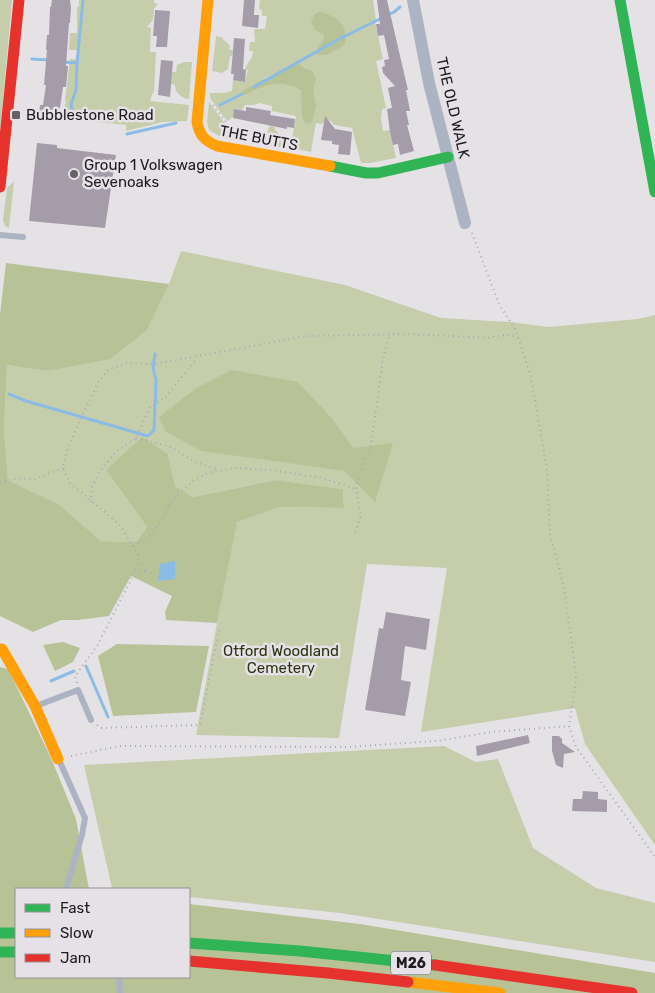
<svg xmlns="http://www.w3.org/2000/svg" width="655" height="993" viewBox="0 0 655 993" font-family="Rubik,sans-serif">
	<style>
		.green { fill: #c5cdab; fill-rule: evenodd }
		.forest { fill: #b8c297 }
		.water { fill: #8bbce5 }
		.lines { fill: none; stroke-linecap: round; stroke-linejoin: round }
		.stream { stroke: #8bbce5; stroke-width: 3 }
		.building { fill: #a59caa }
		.path { stroke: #a6aab3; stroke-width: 2; stroke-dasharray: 1 4; stroke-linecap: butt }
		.lane { stroke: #acb3c2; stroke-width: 6 }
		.street { stroke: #acb3c2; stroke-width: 12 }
		.fast { stroke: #30b455; stroke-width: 11 }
		.slow { stroke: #ff9f0a; stroke-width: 11 }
		.jam { stroke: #e5322d; stroke-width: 11 }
		.poi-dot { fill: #636164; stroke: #e6e1e7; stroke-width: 2 }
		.labels { text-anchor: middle; stroke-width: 5; stroke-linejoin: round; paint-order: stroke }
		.shield { fill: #e6e1e7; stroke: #59565a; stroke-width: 1 }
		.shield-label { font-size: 14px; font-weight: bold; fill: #1d1b1e }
		.street-label { font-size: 15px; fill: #1d1b1e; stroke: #e6e1e7 }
		.poi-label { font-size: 15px; fill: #1d1b1e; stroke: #e6e1e7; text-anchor: start }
		.park-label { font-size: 15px; fill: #2a320f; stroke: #e6e1e7 }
	</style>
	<rect width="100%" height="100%" fill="#e5e2e6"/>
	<!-- green -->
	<g class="green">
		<polygon points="0,0 12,0 0,134"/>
		<polygon points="79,0 154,0 154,3 157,3 156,7 154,8 153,20 147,27 151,28 150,52 156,52 154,90 150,101 189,105 187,121 163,122 126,131 126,125 61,118 62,110 66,103 65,100 70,59 77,59 77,50 69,50 70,33 77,33 77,7 79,6"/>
		<path d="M260,0H373L376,21L375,22L383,59L376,61L386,108L382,109L381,119L383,131L390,130L396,158L370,163H361L352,128L334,125L331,121L326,120L322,124L316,123L311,152L292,148L290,150L296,116L272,111V106L259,103L254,105H245L242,110L235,109L233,117L227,121L210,98V93H223L232,91L233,80L245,82L248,70H245C247,62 253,59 253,51H249L250,42H255L254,29H265L267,16H262V10L259,9ZM292,65L295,79L259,87L265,78Z"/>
		<polygon points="216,36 221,37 230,46 229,50 233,50 232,56 230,56 228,69 222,73 212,71"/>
		<path d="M184,62H192L189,99C181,98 175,93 175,85L171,84L172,72H176L177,65Z"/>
		<polygon points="209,102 237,140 221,137 209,130 207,122"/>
		<polygon points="269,126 275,127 275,130 286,140 285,148 265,145"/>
		<polygon points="14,182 9,228 5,226 3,220 7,188"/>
		<path d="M181,251L345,285L441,318L511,322L548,327L638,319L655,315V845L585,744L575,708L421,732L447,568L367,564L339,738L196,735L236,522L280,507L344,508L343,489L274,480L193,497L175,486L168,454L106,470L147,527L136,542L101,541L60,505L8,480L4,429L7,365L47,371L147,329L169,284ZM298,382L331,417L354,448L375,501L344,471Z"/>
		<polygon points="444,746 476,762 498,759 533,848 596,888 655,903 655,962 340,913 189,897 189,889 112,888 84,765"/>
	</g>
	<!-- forest -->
	<g class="forest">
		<path d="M320,11C339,19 347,22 345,45L326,55H317V50L324,39L323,34L315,30L311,22L314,15Z"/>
		<path d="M298,61C301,68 306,69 312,71L316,78L313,91L316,106L312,122L306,124L302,117L301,90C281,79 264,84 245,95L242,91Z"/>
		<polygon points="6,263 169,284 147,330 110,359 47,371 7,365 4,429 8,480 60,505 101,541 136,542 147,527 106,470 142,437 168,454 175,486 193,497 275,480 343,489 344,508 280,507 237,522 217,623 166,620 165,612 172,596 131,576 109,616 78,620 61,620 33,632 0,616 0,315"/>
		<polygon points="231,370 298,382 331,417 354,448 393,443 375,502 344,471 202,451 166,432 159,417 195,389"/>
		<polygon points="63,642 80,648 73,662 55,671 43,645"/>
		<polygon points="117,644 209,646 196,712 113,716 98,656"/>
		<polygon points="0,667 8,669 51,758 76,819 89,889 16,889 16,977 189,977 189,904 360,924 655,973 655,993 0,993"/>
	</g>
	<!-- water -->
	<polygon class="water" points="175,561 175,579 158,581 160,564"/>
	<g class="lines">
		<!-- stream -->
		<g class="stream">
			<polyline points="32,59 49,60"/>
			<polyline points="62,62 77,63"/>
			<polyline points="254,87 339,39 394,12 400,7"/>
			<polyline points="220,105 242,94"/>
			<polyline points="73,117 71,104 76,90 77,63 83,0"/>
			<polyline points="127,134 176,123"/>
			<polyline points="9,394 26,401 148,436 154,430 156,380 153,368 155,354"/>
			<polyline points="86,666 108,717"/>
			<polyline points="51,681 74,671"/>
		</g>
	</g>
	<!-- building -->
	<g class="building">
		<polygon points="52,0 70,0 71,8 70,23 69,23 66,66 68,66 66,87 63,87 60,108 54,107 53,116 39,114 40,105 43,105 46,85 44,85 47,50 46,50 47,35 49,35 50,7 51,7"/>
		<polygon points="244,0 255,0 254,15 259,15 258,28 242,26"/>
		<polygon points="377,0 387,0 408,90 406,90 410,111 406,111 409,125 407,125 414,151 400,155 398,144 393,145 390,132 387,109 392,108 388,88 395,86 383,73 382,67 385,66 384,60 389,59 384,35 378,36 376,24 380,24"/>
		<polygon points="155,10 170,11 167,47 156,47 157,36 153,36"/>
		<polygon points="234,38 245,39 243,69 246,70 245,82 233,80 234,74 231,74"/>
		<polygon points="161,60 173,61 170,97 158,95"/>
		<polygon points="246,107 271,111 270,115 295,119 294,128 287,127 287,129 233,118 234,109 246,111"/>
		<polygon points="325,116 335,129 352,132 350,155 338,154 339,145 332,144 332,141 321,140"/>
		<polygon points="37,143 57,145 57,148 116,155 105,228 29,221"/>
		<polygon points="386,612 430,619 426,650 405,646 401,680 411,682 405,716 365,710 379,628 383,629"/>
		<polygon points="528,735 530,743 477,756 476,746"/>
		<polygon points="552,736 559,736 562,739 562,743 575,752 564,754 563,768 556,765 552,751"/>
		<polygon points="583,791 598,792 598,799 607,800 607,812 572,811 573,799 582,799"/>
	</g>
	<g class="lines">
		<!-- path -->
		<g class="path">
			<polyline points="213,105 236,135"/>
			<polyline points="472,233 499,304 516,331 531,377 547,470 550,534 564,588 575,667 576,680 569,726 576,747 655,857"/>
			<polyline points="136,438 169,446 195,462 219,470"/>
			<polyline points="0,483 18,478 35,479 63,468"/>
			<polyline points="91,502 92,487 99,472 116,452 136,438 150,407 166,397 197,358"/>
			<polyline points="355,532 361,516 356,489 364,460 370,453 383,360 389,335"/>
			<polyline points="133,546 149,536 159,524 172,500 194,480 208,473 234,468 272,470 322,478 356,489"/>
			<polyline points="134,571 146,571 144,567 138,562"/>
			<polyline points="146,571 153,573"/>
			<polyline points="77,683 75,676 97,646 130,582 139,556 119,524 70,483 63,468 67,450 83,414 98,383 109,369 128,363 155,364 306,336 410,334 488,338 504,335 518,336"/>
			<polyline points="97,725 101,728 200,725 219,630"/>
			<polyline points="71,756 120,746 346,747 436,741 492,732 569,726"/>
		</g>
		<!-- lane -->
		<g class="lane">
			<polyline points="0,235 23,237"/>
			<polyline points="36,706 78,690 91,720"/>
			<polyline points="59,760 85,818 82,835 66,889"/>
			<polyline points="119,977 120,993"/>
		</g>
		<!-- street -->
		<polyline class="street" points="413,0 429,83 465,223"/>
		<!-- fast -->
		<g class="fast">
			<polyline points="620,0 655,192"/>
			<polyline points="330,166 366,173 378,173 448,157"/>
			<polyline points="0,933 16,933"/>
			<polyline points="189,943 300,951 435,965"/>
			<polyline points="0,952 16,952"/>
		</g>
		<!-- slow -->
		<g class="slow">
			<path d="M208,0L197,122C199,135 205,141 217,146L330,166"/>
			<polyline points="0,649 2,649 35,706 58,759"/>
			<polyline points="408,982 500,993"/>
		</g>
		<!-- jam -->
		<g class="jam">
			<polyline points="0,187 19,0"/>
			<polyline points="189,961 328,973 408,982"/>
			<polyline points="435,965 632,993"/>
		</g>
	</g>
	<!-- markers -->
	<g class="poi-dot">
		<rect x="11" y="110" width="10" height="10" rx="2.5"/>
		<circle cx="74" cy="174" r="5"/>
	</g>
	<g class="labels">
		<!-- shield labels -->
		<rect class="shield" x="391" y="951.5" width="40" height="23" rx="4"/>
		<g class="shield-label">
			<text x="411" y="968">M26</text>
		</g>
		<!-- street labels -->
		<g class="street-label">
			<text transform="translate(453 108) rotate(77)" y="5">THE OLD WALK</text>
			<text transform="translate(259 138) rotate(11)" y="5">THE BUTTS</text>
		</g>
		<!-- poi labels -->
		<g class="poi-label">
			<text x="26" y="120">Bubblestone Road</text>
			<text x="84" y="170">Group 1 Volkswagen<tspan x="84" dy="17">Sevenoaks</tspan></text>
		</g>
		<!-- park labels -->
		<g class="park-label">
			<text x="281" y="656">Otford Woodland<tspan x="281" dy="17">Cemetery</tspan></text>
		</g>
	</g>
	<!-- legend -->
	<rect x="15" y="888" width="175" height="90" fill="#e6e1e7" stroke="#969297"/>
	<rect x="25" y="904" width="25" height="8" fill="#30b455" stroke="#969297"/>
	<text x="60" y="913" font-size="15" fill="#1d1b1e">Fast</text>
	<rect x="25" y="929" width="25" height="8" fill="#ff9f0a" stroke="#969297"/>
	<text x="60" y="938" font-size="15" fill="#1d1b1e">Slow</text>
	<rect x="25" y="954" width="25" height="8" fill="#e5322d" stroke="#969297"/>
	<text x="60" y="963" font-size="15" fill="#1d1b1e">Jam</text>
</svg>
